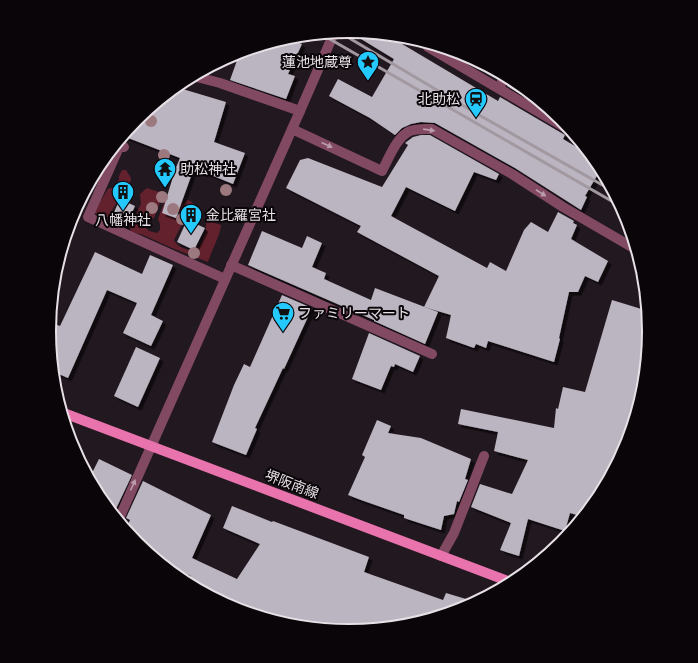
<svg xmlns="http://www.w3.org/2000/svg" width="698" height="663" viewBox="0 0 698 663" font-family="'Alegreya Sans','Noto Sans JP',sans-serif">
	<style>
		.green { fill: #63202d }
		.building { fill: #bbb4c1; filter: url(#shadow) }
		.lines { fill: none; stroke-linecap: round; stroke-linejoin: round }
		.minor { stroke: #824963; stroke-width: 10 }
		.major { stroke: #e973ac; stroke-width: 10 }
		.rail { stroke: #a299a0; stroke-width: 3 }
		.tree { fill: #9c797f }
		.oneway { fill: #ba9cab }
		.labels { text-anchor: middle; stroke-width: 4; stroke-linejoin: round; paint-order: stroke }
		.poi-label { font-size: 14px; fill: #e7e0e6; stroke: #090508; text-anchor: start }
		.street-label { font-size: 14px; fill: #e7e0e6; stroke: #090508 }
		.rim { fill: none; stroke: #e7e0e6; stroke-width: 2 }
	</style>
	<defs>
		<filter id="shadow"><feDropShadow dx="3.5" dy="3.5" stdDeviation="0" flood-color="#0009"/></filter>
	</defs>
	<rect width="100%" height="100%" fill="#221820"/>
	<!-- green -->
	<g class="green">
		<polygon points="122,170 126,170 131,178 130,184 123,197 120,197 108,217 99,217 95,213 100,202 108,189 114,187 119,180 119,176"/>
		<path d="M147,188L159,192L162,197L154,218L148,220L146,223V228L149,231L157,233L160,230V224L158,219L165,200H167L183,204L187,200L191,201C195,206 197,213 192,218L187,217L185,218L174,240C177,248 188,249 195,252L198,250L206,231V223L212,222L221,225C221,233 211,252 208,262L172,248L143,235L132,232L129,227L141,204L140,194Z"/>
	</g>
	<!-- building -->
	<g class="building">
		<polygon points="348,31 387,35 498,101 500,97 565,135 563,139 592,156 601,169 585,196 587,197 581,210 515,168 435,123 421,122 411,124 402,128 395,135 370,118 329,96 338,79 372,97 394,59"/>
		<polygon points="288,38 302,44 288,74 295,76 286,99 230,80 240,52"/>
		<polygon points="511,79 516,82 556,115 507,86"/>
		<polygon points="176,87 226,102 214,142 245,153 233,184 194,168 176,218 162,213 175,170 180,158 123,136 137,119"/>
		<polygon points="421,135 430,135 499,174 496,180 474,172 455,211 406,187 391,216 487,268 490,262 506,271 524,230 531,222 548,232 558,212 574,221 573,223 577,225 571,239 608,261 598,282 585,276 578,292 569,292 559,338 560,339 554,362 488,341 486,348 476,344 474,348 446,338 451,315 424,307 439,276 357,232 361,226 286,188 300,160 308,158 382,187 408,145 405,143 413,137"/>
		<polygon points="120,199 135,206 126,226 111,219"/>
		<polygon points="187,220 205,228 194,250 177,242"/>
		<polygon points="262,231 302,248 307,236 322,243 312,267 326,273 324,279 371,300 375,288 438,312 425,344 374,321 374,320 248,265"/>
		<polygon points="95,252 142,274 150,255 173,265 151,315 163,321 151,346 123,333 137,303 107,290 68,378 52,371 48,331 49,322 60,326"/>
		<polygon points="282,295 312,308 284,369 283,368 255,428 257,429 246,455 212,442 234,385 244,364 250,367"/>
		<polygon points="612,300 648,311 650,332 644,390 627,447 621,457 617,456 612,474 609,480 602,478 594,505 584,517 570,513 565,531 528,519 519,556 500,550 511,523 471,507 480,484 512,494 528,460 494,451 498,432 458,424 461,409 554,428 556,408 558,409 563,387 585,392"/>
		<polygon points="369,333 420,356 413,372 395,364 394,367 391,366 381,390 352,379"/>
		<polygon points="136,347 160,358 138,407 114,396"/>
		<polygon points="377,420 391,426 388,433 421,438 471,459 465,479 468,480 459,502 457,501 454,514 444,516 441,530 404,518 404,515 361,500 348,495 365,457 362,455"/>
		<polygon points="99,459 132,475 114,513 109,511 99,498 89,479"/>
		<polygon points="143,481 211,515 192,558 237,579 260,544 223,528 232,506 272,522 273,521 369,557 364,572 443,600 446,593 476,602 464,609 407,626 349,632 290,626 279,623 280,618 215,592 212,598 188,584 191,576 154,559 136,544 125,530 130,520 126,518"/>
	</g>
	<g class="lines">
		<!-- minor -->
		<g class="minor">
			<polyline points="424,42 428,47 571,131"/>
			<polyline points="193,76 220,83 300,111"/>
			<polyline points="499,88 505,76"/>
			<path d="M292,129L382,171C388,160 397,136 410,131C417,128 425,129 432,129L512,174L563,207L637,250"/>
			<polyline points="124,147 120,145 88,217 225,279"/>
			<polyline points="231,265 432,354"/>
			<polyline points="118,521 300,111 334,33"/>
			<polyline points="441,556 454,533 484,456"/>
		</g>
		<!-- major -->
		<polyline class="major" points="61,412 513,583"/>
		<!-- rail -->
		<g class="rail">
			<polyline points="339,32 479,115 613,191"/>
			<polyline points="321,34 622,207"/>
		</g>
	</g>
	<!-- trees -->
	<g class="tree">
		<circle cx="151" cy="121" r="6"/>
		<circle cx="164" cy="155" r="6"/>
		<circle cx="226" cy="190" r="6"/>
		<circle cx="162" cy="197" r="6"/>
		<circle cx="152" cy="208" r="6"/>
		<circle cx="173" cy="209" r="6"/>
		<circle cx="182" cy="219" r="6"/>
		<circle cx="194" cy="253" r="6"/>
	</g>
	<!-- one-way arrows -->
	<defs><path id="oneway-solid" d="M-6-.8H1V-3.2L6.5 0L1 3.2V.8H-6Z"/></defs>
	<g class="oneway">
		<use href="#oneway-solid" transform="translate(429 130) rotate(8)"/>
		<use href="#oneway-solid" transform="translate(327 145) rotate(25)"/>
		<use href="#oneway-solid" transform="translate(541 193) rotate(33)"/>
		<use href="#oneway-solid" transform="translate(133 485) rotate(-66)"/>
	</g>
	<!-- icons -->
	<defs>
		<g id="sight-pin" transform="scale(1.15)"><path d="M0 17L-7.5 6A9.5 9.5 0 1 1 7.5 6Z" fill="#24c9fe" stroke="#090508"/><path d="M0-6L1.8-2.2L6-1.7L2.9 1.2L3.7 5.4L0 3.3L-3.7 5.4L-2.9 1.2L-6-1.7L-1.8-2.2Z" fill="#111"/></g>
		<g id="station-pin" transform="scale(1.15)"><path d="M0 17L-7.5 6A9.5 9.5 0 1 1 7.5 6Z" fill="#24c9fe" stroke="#090508"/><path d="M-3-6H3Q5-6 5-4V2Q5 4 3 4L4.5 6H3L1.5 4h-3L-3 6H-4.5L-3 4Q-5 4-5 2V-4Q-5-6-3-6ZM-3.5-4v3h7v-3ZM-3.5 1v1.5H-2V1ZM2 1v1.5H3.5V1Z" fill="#111"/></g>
		<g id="temple-pin" transform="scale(1.15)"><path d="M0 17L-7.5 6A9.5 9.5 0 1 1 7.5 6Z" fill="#24c9fe" stroke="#090508"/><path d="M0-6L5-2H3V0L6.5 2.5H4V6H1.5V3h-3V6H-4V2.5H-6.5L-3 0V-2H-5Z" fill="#111"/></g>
		<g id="building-pin" transform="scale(1.15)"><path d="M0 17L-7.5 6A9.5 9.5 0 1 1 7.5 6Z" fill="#24c9fe" stroke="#090508"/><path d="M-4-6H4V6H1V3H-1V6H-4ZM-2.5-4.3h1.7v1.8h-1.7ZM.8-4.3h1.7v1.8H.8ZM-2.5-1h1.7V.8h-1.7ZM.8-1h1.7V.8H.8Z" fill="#111"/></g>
		<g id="supermarket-pin" transform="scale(1.15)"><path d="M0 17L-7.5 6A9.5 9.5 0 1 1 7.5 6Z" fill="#24c9fe" stroke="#090508"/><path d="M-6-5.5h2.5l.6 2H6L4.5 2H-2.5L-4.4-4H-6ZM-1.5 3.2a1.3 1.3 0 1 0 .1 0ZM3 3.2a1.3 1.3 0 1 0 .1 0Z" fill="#111"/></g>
	</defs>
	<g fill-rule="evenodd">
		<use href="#sight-pin" x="368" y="62"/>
		<use href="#station-pin" x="476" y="99"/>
		<use href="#temple-pin" x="165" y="169"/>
		<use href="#building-pin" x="123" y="192"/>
		<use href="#building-pin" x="191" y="215"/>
		<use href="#supermarket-pin" x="283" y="313"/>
	</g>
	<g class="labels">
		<!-- poi labels -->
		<g class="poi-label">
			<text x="352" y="67" text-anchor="end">蓮池地蔵尊</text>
			<text x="460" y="104" text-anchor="end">北助松</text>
			<text x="180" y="174">助松神社</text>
			<text x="206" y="220">金比羅宮社</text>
			<text x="123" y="225" text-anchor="middle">八幡神社</text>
			<text x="298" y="318">ファミリーマート</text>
		</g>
		<!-- street labels -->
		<g class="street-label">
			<text transform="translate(292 484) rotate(21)" y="5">堺阪南線</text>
		</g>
	</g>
	<!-- crop -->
	<path d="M0 0H698V663H0ZM56 331a293 293 0 1 1 586 0a293 293 0 1 1-586 0Z" fill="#090508" fill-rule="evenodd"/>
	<path class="rim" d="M56 331a293 293 0 1 1 586 0a293 293 0 1 1-586 0Z"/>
</svg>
